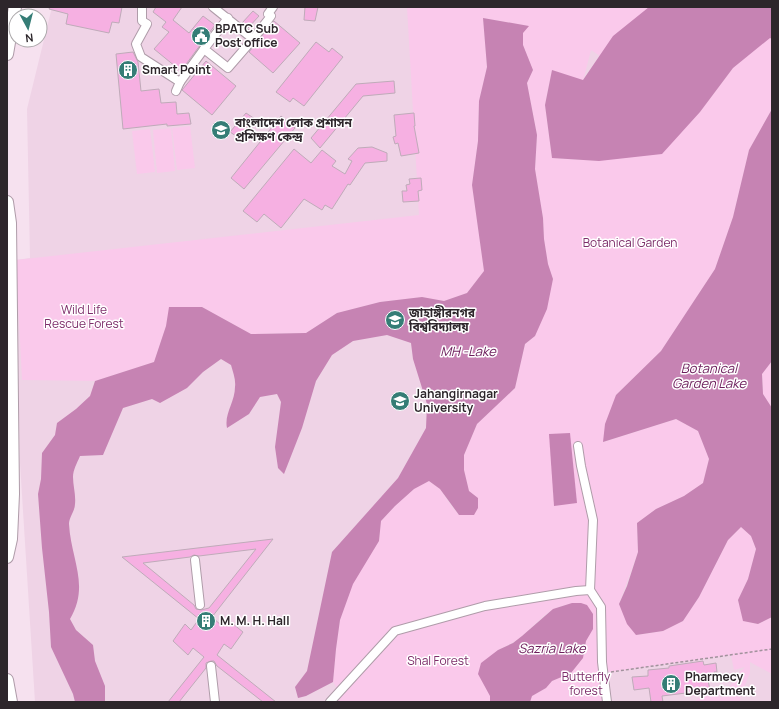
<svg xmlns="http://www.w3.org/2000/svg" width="779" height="709" viewBox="0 0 779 709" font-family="Manrope,'Noto Sans Bengali',sans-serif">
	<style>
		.built { fill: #efd3e6 }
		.green { fill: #fac9eb }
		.water { fill: #c683b3 }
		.building { fill: #f6b0e2; stroke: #bfabb9; fill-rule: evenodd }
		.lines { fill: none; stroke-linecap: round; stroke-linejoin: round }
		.minor-casing { stroke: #af9ca9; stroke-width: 10 }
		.highway-casing { stroke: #af9ca9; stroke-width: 14 }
		.path { stroke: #a1929c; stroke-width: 1.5; stroke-dasharray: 3 2; stroke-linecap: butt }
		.minor { stroke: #fff; stroke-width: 8 }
		.highway { stroke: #fff; stroke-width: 12 }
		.labels { text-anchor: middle; stroke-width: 3; stroke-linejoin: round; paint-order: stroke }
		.poi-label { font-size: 12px; font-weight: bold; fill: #2d262b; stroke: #fff; text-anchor: start }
		.park-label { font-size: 12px; fill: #7d2d6a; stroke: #fff }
		.water-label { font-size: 13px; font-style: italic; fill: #6c1d5b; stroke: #fff }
	</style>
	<rect width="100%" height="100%" fill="#f6e1ef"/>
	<!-- built -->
	<polygon class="built" points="52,7 772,7 772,702 35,702 20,463 16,260 30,258 27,109"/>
	<!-- green -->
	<g class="green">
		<path d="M407,7H651L600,56L591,50L583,81L552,70L545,105L552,158L599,161L700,112L733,68L770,37L772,39V109L749,150L733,217L715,269L661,351L616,395L604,442L676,419L698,431L709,459L703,483L684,496L656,509L637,523L638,552L619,604L631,628L637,635L663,631L683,621L699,597L728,540L741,527L751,536L756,549L748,579L738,600L744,621L758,624L772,617V674L750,662V673L741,695L740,702H694C699,696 716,693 722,698L740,672L745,667L734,670L731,655L603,673L607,702H530L532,696L546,688L552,681L571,673L583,658L586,641L591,632L581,603C550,604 544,617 522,636C515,642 506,646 498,650L485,686L490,696V702H330L339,691L333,682L336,649L340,620L353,581L379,541L381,521L395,506L416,487L429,481L440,489L452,507L459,515L469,491L464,470V455L477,424L515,388L525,344L535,336L553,279L548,264L544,239L543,218L535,169L537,135L527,83L533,70L523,45V33L528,26L483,18L487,67L479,101L478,141L472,185L484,271L467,293L444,301L422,297L380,302L337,313L306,333L251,334L202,307L166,326L154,362L95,381L22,380L16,260L419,215Z"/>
		<polygon points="190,126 195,168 177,170 172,128"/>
		<polygon points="171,128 175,171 157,173 153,130"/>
		<polygon points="150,129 155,172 137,174 132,131"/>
		<polygon points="772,361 772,408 763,394 762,374"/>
	</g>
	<!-- water -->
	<g class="water">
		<polygon points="649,7 772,7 772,39 770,38 733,68 700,112 662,154 599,161 552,158 545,105 552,70 583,80 613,36"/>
		<path d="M483,18L529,26L523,33V45L533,70L527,83L537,135L535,169L543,218L544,239L548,264L553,279L547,309L535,336L525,344L515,388L477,424L464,455V470L469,491L478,498V508L474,515H459L440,489L429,481L414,489L395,506L381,521L379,541L353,584L340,620L336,649L333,682L306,696L298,698L295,687L307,671L332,552L398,478L426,428L427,404L413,359L411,343L387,335L353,341L332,355L316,381L302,428L284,474L278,468L275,447L281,402L277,394L260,397L249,414L227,428C224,414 235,402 235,387C236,380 233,372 231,365L221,359L203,372L187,388L160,403L152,399L123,408L103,455L80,456C77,463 73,470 73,477C73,486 76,495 75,504C75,511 69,517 69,524C71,560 90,585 70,619L76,630L93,645L95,661L105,686V702H75L73,694L51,647L49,612L42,548L38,494L41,479L42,453L55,435L57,423L76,409L90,396L95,381L154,362L166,326L169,307H202L251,334L306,333L337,313L380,302L422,297L444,301L467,293L484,271L472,185L478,141L479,101L487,67Z"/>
		<polygon points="772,109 772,361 762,374 763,394 772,408 772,617 758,624 743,621 738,600 748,579 756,549 751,536 741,527 728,540 699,597 683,621 663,631 636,635 627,624 619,604 627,586 638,552 637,523 656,509 684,496 703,483 709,459 698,431 676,419 603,442 605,424 616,395 661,351 715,269 733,217 749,150"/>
		<polygon points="570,433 577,503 554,506 549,434"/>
		<polygon points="572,603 581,603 587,605 593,614 593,629 586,641 583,658 571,673 552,681 546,688 532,696 530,702 490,702 490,696 478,674 481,663 498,650 513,643 522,636 553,609"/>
	</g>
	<!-- building -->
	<g class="building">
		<polygon points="50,7 122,7 119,23 112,22 109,33 66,24 68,14 49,9"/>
		<polygon points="156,7 182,7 173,20 189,33 203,16 215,25 181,71 154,49 169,32 162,27 166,22 153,12"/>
		<polygon points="305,7 318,7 315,21 304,20"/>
		<polygon points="253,11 259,16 248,28 242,23"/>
		<polygon points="274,21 300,43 273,73 249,52"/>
		<polygon points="316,42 329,52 332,48 343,57 304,106 293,98 290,102 276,92"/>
		<polygon points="133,52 138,62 141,91 159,89 161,103 176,102 177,114 189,113 191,124 167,126 167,124 123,129 116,54"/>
		<polygon points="206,61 236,86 212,115 182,90"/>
		<polygon points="394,81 395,93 363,96 320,148 311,138 356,84"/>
		<polygon points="246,113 255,119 239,138 230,132"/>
		<polygon points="414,113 415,126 414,126 419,153 401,156 398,143 395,144 393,137 396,136 394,115"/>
		<polygon points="281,116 295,128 244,189 231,178"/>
		<polygon points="372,147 387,153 387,161 365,163 350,185 348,184 332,209 325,205 322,210 304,199 281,228 264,214 257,222 243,211 294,149 311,163 322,150 336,161 332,166 345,174 352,161 348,159 358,148"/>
		<polygon points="421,178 422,190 418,191 419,201 403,202 402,191 407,191 406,185 410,184 409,179"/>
		<path d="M273,539L212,617L222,626L227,619L243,632L231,649L224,644L217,655L276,702H263L217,666L214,661H211L206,663V668L179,702H168L204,657L193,648L188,655L173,641L185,624L191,630L199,619L122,557ZM256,549L209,608L201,610L196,609L194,605L143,563L190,557L194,555L199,556Z"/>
		<polygon points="703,661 704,665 716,663 717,672 714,672 715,676 712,676 712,679 708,680 710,690 662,696 663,702 651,702 649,688 634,690 632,677 648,676 648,670 669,668 669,666"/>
	</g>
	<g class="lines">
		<!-- minor casing -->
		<g class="minor-casing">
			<g id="minor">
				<polyline points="142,7 142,21 147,24 136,44 141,57 180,82 176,91"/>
				<polyline points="213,7 253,39 228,68 204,49 228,18"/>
				<polyline points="253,39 271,16 268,14 273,7"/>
				<polyline points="180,82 204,49"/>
				<polyline points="578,446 581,466 593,520 590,590"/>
				<polyline points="195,560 200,605"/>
				<polyline points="211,666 215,702"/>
				<polyline points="330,702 395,631 485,606 576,591 590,590 601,607 602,662 607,702"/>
			</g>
		</g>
		<!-- highway casing -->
		<g class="highway-casing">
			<g id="highway">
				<polyline points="7,54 15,7"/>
				<polyline points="7,202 10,223 13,494 11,539 7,557"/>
				<polyline points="7,680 11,702"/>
			</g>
		</g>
		<!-- path -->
		<polyline class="path" points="611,672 772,649"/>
		<!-- minor -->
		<use href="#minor" class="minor"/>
		<!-- highway -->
		<use href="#highway" class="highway"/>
	</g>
	<!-- icons -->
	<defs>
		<g id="civic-disc" transform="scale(1)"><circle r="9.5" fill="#357d76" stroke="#fff"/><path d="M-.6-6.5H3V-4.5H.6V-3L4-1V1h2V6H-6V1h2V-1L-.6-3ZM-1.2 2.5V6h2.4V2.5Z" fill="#fff"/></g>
		<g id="building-disc" transform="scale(1)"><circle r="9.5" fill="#357d76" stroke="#fff"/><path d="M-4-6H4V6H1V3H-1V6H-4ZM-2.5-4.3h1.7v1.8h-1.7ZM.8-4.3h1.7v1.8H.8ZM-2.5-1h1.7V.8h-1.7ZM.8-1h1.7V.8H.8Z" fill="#fff"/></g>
		<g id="university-disc" transform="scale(1)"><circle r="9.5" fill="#357d76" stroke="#fff"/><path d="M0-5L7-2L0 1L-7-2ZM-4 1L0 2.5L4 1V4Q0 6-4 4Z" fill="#fff"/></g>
	</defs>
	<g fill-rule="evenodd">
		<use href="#civic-disc" x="201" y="36"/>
		<use href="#building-disc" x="128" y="70"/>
		<use href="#university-disc" x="221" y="130"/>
		<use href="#university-disc" x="395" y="320"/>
		<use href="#university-disc" x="400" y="401"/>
		<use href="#building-disc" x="206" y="621"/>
		<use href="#building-disc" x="671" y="684"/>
	</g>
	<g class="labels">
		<!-- poi labels -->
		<g class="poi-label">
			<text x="215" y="33">BPATC Sub<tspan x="215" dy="14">Post office</tspan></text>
			<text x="142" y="74">Smart Point</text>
			<text x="235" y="127">বাংলাদেশ লোক প্রশাসন<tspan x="235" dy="14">প্রশিক্ষণ কেন্দ্র</tspan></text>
			<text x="409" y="317">জাহাঙ্গীরনগর<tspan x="409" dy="14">বিশ্ববিদ্যালয়</tspan></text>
			<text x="414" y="398">Jahangirnagar<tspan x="414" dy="14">University</tspan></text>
			<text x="220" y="625">M. M. H. Hall</text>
			<text x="685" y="681">Pharmecy<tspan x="685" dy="14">Department</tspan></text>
		</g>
		<!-- park labels -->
		<g class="park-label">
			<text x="630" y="247">Botanical Garden</text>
			<text x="84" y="314">Wild Life<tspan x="84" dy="14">Rescue Forest</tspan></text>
			<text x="438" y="665">Shal Forest</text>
			<text x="586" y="681">Butterfly<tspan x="586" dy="14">forest</tspan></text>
		</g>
		<!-- water labels -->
		<g class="water-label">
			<text x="468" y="356">MH -Lake</text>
			<text x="709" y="373">Botanical<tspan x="709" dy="15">Garden Lake</tspan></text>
			<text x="552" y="653">Sazria Lake</text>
		</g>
	</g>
	<!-- border -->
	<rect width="779" height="709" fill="none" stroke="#2d262b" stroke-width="16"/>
	<!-- north arrow -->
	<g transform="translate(28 28) rotate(173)"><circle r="19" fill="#ffffff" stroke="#aba8aa"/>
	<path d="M0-3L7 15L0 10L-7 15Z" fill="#357d76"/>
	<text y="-6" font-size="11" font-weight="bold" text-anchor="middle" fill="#2d262b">N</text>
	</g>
</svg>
